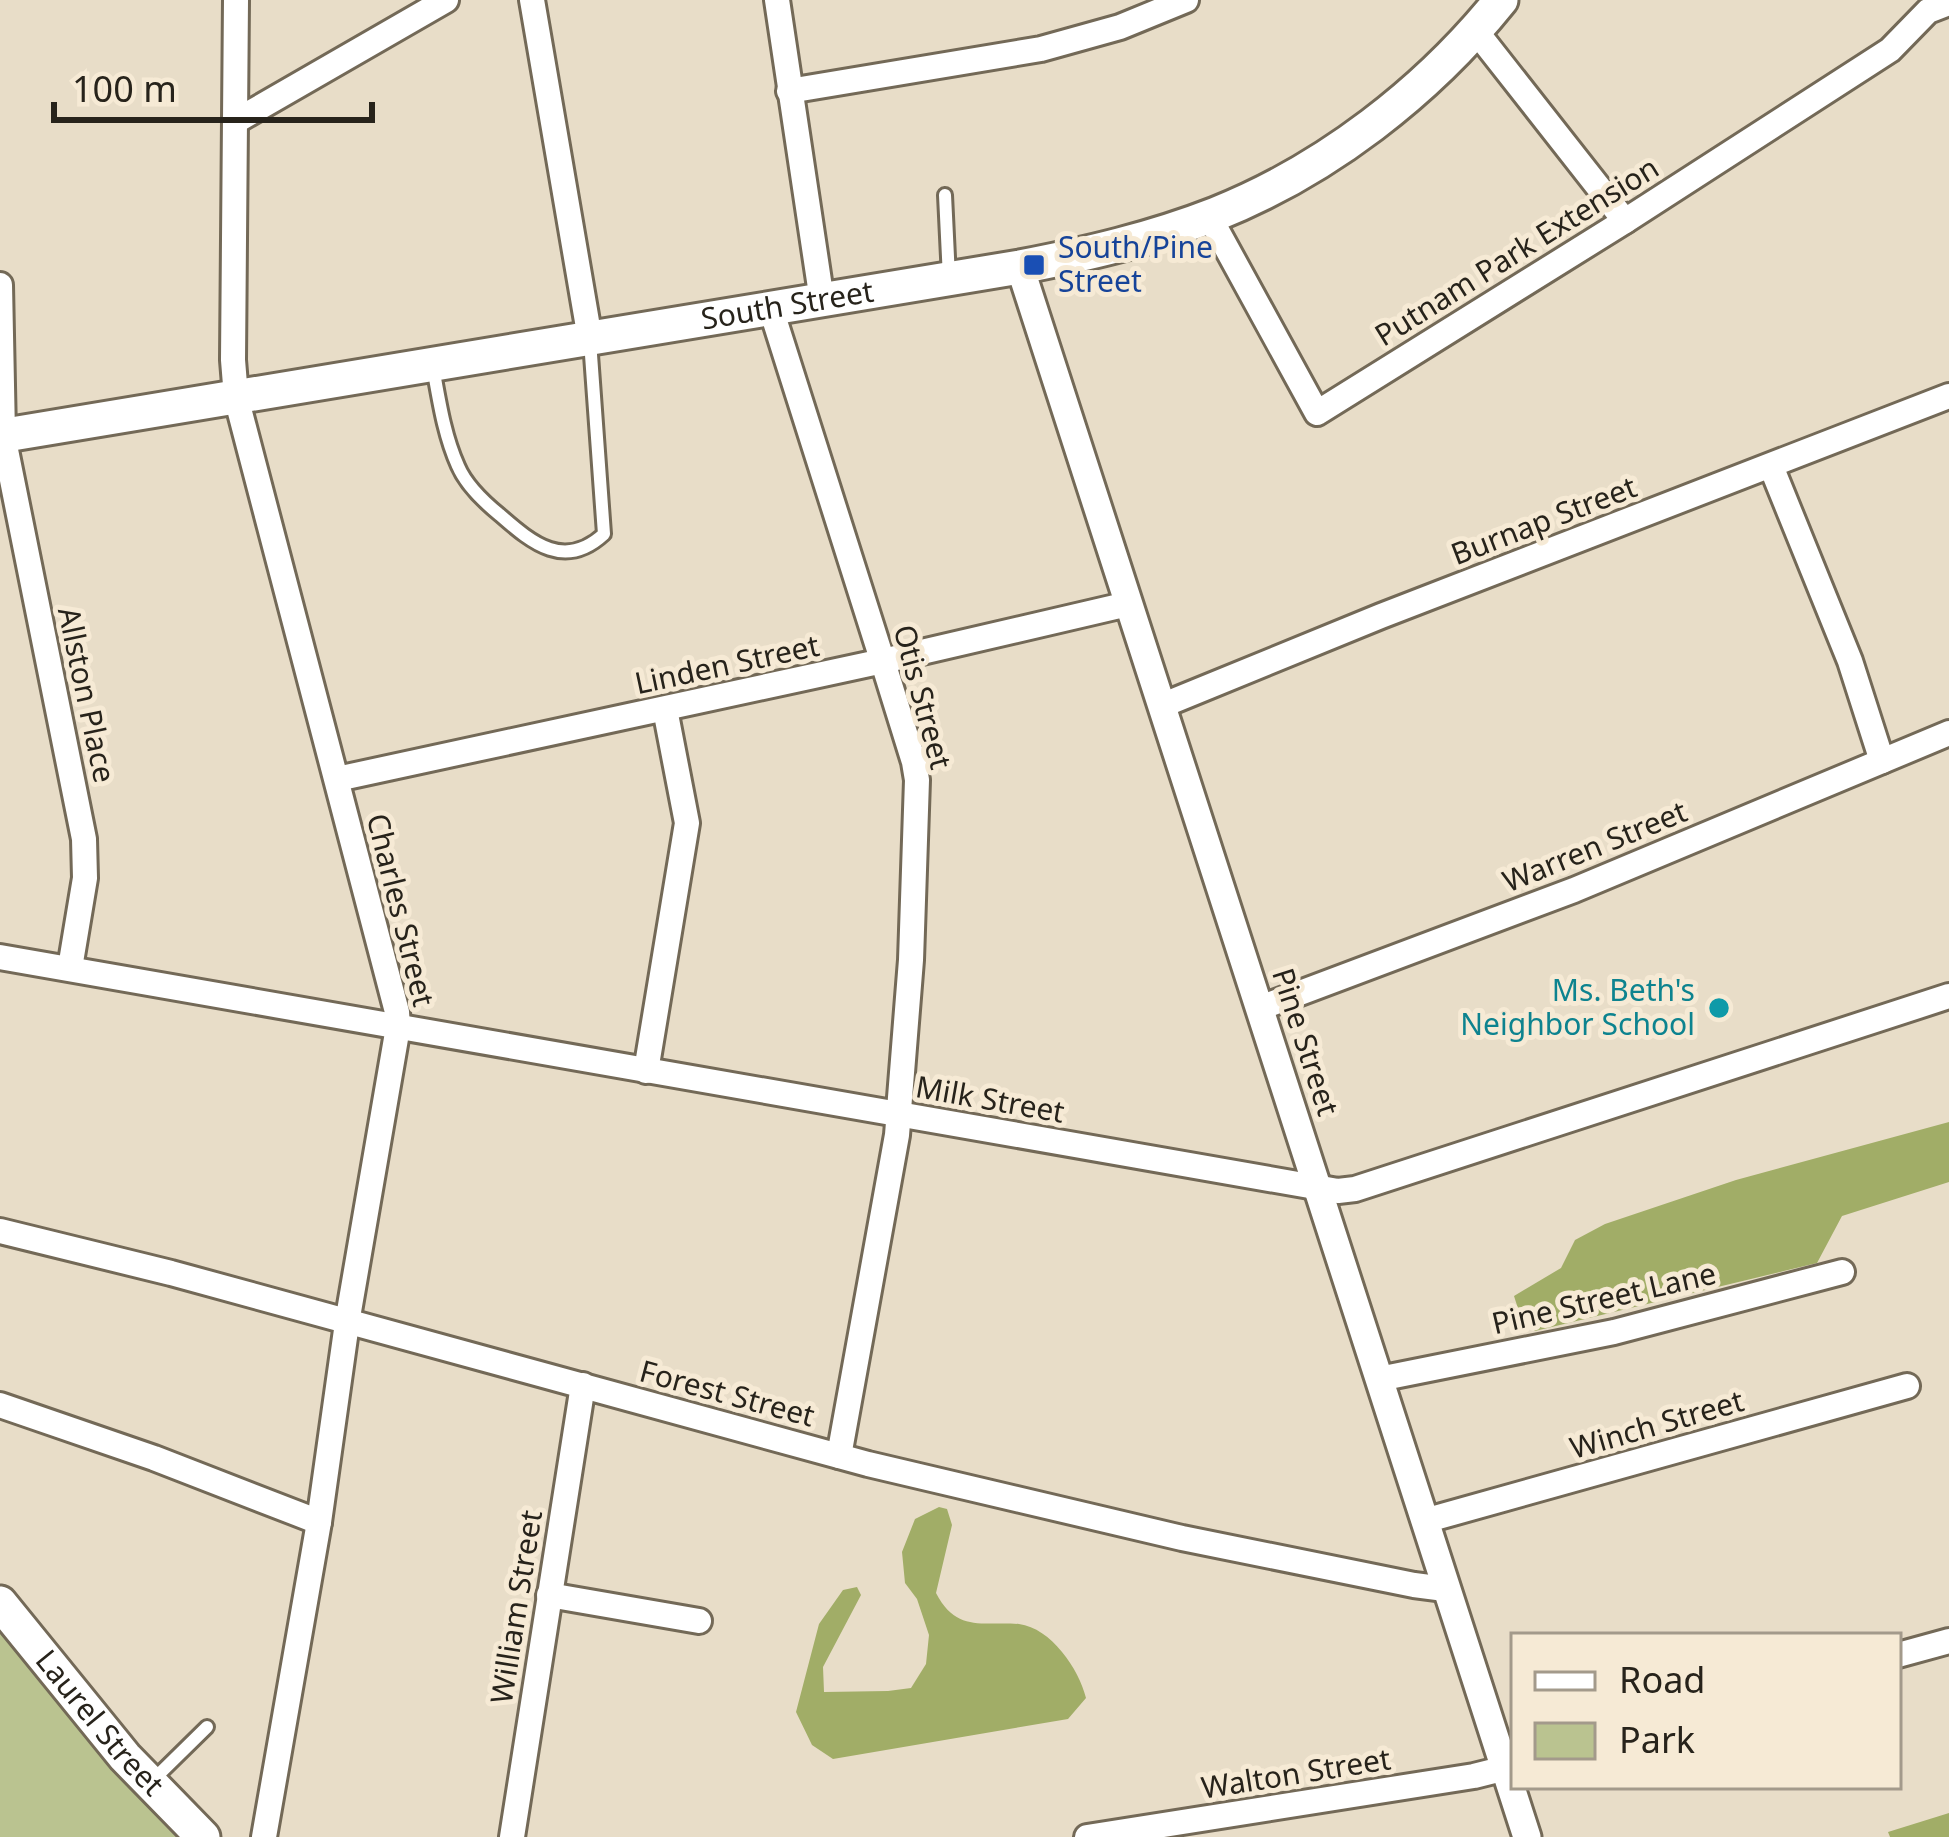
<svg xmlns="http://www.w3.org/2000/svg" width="1949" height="1837" viewBox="0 0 1949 1837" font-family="'Noto Sans',sans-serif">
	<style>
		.green { fill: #bac390 }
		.forest { fill: #a1ad67 }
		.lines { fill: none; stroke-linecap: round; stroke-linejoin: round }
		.service-casing { stroke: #736957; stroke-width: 18 }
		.minor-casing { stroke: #736957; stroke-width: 30 }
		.tertiary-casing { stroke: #736957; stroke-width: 33 }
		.secondary-casing { stroke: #736957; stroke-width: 39 }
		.service { stroke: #fff; stroke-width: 12 }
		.minor { stroke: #fff; stroke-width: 24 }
		.tertiary { stroke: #fff; stroke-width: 27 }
		.secondary { stroke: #fff; stroke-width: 33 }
		.transit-dot { fill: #1a4fb4; stroke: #f6ead5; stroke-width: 4.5 }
		.culture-dot { fill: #0f9aa8; stroke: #f6ead5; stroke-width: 4.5 }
		.labels { text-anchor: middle; stroke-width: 10; stroke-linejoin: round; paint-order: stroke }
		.transit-label { font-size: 30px; fill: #164399; stroke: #f6ead5; text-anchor: start }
		.street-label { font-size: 30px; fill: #27231b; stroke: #f6ead5 }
		.culture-label { font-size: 30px; fill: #0d838f; stroke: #f6ead5; text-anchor: end }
	</style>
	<rect width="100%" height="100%" fill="#e8ddc8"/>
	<!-- green -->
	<polygon class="green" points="0,1603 203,1837 0,1837"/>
	<!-- forest -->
	<g class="forest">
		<polygon points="1949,1122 1949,1182 1842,1216 1817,1263 1535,1331 1521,1318 1514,1296 1561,1268 1575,1240 1605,1224 1736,1180"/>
		<path d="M939,1507L947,1509L952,1525L936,1593C957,1633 982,1621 1019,1624C1051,1628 1079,1669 1086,1698L1068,1719L833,1759L812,1745L796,1712L819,1624L843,1590L857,1587L861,1595L823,1667L824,1692L888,1691L911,1688L926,1664L929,1635L917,1599L905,1583L902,1552L915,1519Z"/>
		<polygon points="1949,1813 1949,1837 1890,1837 1888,1832"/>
	</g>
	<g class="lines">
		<!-- service casing -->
		<g class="service-casing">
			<g id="service">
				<polyline points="945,195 949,278"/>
				<path d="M433,367C439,400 444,435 458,466C466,485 484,502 500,515C533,544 565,570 604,534L590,341"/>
				<polyline points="151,1782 207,1727"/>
			</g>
		</g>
		<!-- minor casing -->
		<g class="minor-casing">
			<g id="minor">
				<polyline points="236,0 233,360 236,397 397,1012 398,1027 347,1323 319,1522 264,1837"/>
				<polyline points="532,0 590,339"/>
				<polyline points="777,0 822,301"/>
				<polyline points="1475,30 1625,221"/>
				<polyline points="789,91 1041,49 1120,27 1186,0"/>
				<polyline points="236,121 446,0"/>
				<polyline points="1209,216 1317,413 1625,221 1890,50 1928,11 1949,3"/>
				<polyline points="0,285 3,435 84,839 85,878 70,968"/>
				<polyline points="771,309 887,675 914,762 917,780 911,960 897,1135 839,1456"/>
				<polyline points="1771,466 1850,661 1882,761"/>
				<polyline points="1161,706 1381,616 1949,396"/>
				<polyline points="337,779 883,661 1128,604"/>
				<polyline points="0,957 1338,1191 1355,1189 1949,996"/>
				<polyline points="1260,1008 1574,890 1949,733"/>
				<polyline points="646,1071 687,823 665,709"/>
				<polyline points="0,1231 171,1273 868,1464 1182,1538 1414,1585 1445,1589"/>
				<polyline points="1379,1379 1614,1332 1842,1272"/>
				<polyline points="0,1405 154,1458 319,1522"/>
				<polyline points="1424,1521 1907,1386"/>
				<polyline points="549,1595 699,1621"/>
				<polyline points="1898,1655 1949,1641"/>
				<polyline points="512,1837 583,1385"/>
				<polyline points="1087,1837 1474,1776 1514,1766"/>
			</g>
		</g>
		<!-- tertiary casing -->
		<g class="tertiary-casing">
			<polyline id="tertiary" points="1020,267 1527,1837"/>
		</g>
		<!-- secondary casing -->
		<g class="secondary-casing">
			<g id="secondary">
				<path id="s1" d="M0,436L1020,267C1087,254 1152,239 1216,214C1326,170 1427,92 1501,0"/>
				<path id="s2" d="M0,1603L125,1757L203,1837"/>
			</g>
		</g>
		<!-- service -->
		<use href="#service" class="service"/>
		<!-- minor -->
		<use href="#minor" class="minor"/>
		<!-- tertiary -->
		<use href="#tertiary" class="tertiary"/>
		<!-- secondary -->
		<use href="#secondary" class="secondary"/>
	</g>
	<!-- markers -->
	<rect class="transit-dot" x="1022" y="253" width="24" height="24" rx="6"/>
	<circle class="culture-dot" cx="1719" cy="1008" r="12"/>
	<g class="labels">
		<!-- transit labels -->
		<g class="transit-label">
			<text x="1058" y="258">South/Pine<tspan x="1058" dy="34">Street</tspan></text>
		</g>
		<!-- street labels -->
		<g class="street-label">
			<text transform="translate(1517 252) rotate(-32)" y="10">Putnam Park Extension</text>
			<text dy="10" stroke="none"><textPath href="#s1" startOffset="798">South Street</textPath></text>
			<text transform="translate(1544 521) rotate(-21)" y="10">Burnap Street</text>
			<text transform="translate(727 665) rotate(-12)" y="10">Linden Street</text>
			<text transform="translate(86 695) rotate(78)" y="10">Allston Place</text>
			<text transform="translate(922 697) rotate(75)" y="10">Otis Street</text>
			<text transform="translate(1595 847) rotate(-22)" y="10">Warren Street</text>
			<text transform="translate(400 910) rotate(76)" y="10">Charles Street</text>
			<text transform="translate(1305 1042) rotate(72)" y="10">Pine Street</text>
			<text transform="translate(990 1100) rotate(10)" y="10">Milk Street</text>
			<text transform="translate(1604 1299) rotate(-13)" y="10">Pine Street Lane</text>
			<text transform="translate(727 1394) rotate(15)" y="10">Forest Street</text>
			<text transform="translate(1657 1425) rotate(-16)" y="10">Winch Street</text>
			<text transform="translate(517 1607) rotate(-81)" y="10">William Street</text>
			<text dy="10" stroke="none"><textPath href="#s2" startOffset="156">Laurel Street</textPath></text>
			<text transform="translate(1296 1774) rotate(-9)" y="10">Walton Street</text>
		</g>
		<!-- culture labels -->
		<g class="culture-label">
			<text x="1695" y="1001">Ms. Beth's<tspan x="1695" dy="34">Neighbor School</tspan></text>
		</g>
	</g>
	<!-- legend -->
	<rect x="1511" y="1633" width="390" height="156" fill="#f6ead5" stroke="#a39a8b" stroke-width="3"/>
	<rect x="1535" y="1672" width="60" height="18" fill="#ffffff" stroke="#a39a8b" stroke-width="3"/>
	<text x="1619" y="1693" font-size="36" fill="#27231b">Road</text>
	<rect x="1535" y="1723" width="60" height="36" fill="#bac390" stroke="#a39a8b" stroke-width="3"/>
	<text x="1619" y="1753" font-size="36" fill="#27231b">Park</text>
	<!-- scale -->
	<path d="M54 102v18h318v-18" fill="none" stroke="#27231b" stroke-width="6"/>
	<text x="72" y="102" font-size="36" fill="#27231b" stroke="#f6ead5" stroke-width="9" paint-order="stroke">100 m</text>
</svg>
